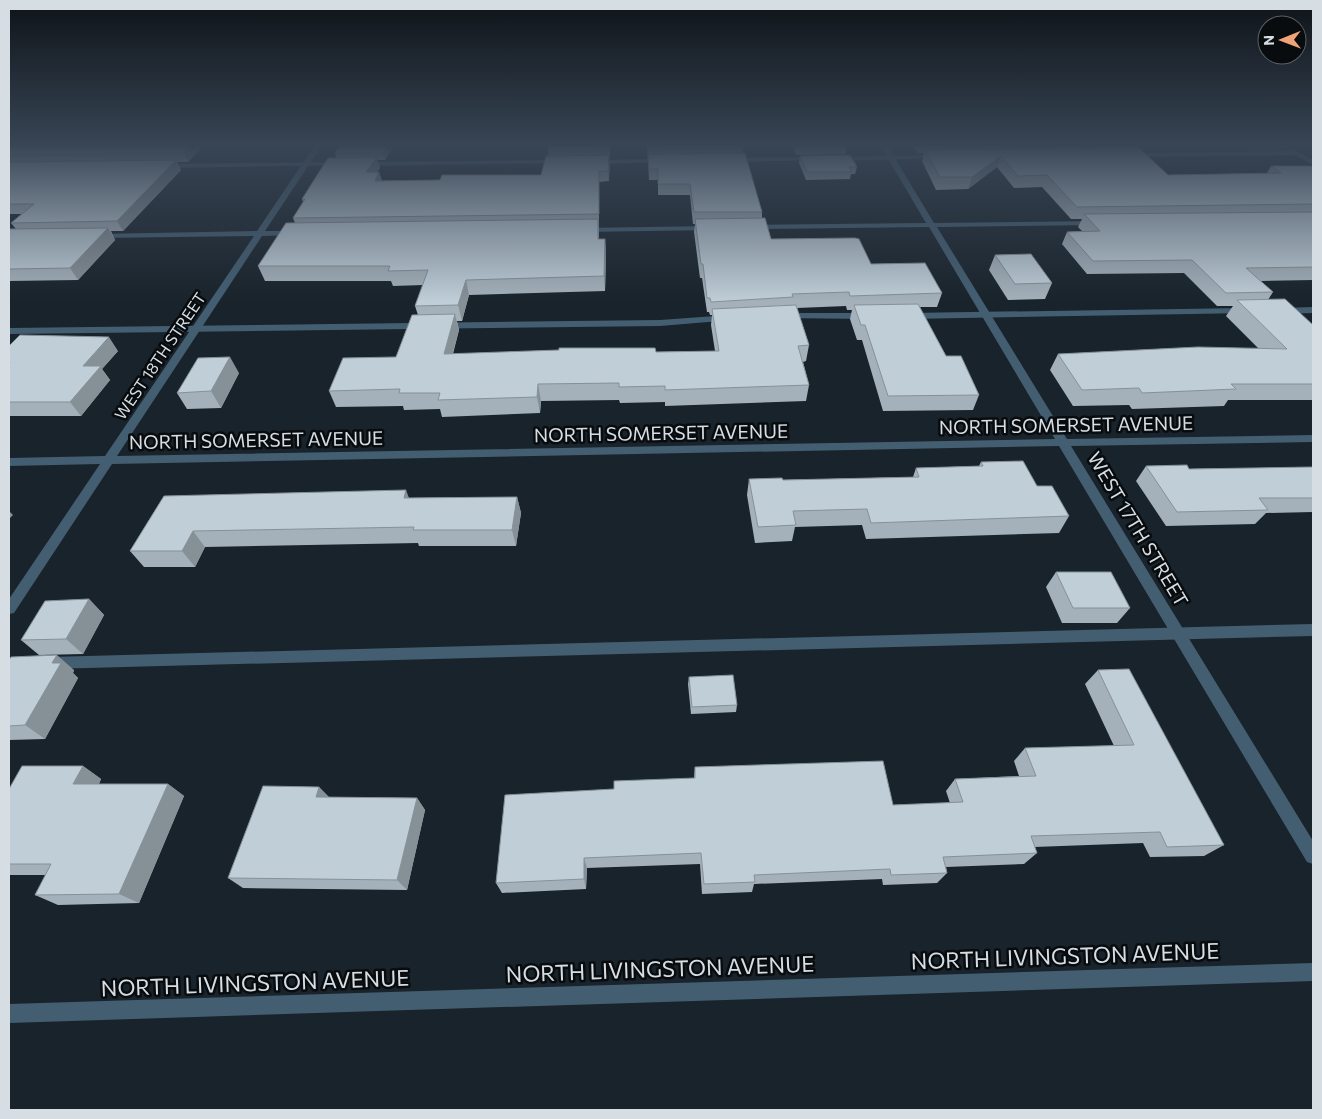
<svg xmlns="http://www.w3.org/2000/svg" width="1322" height="1119" viewBox="0 0 1322 1119" font-family="Commissioner,sans-serif">
	<style>
		.lines { fill: none; stroke-linecap: round; stroke-linejoin: round }
		.service { fill: #445e71; fill-rule: evenodd }
		.minor { fill: #445e71; fill-rule: evenodd }
		.wall { fill: #a5b1ba }
		.shaded-wall { fill: #869097 }
		.building { fill: #c0ced8; stroke: #869097 }
		.labels { text-anchor: middle; stroke-width: 5; stroke-linejoin: round; paint-order: stroke }
		.far-street-label { font-size: 16px; fill: #d6dde3; stroke: #080c0f }
		.street-label { font-size: 19px; fill: #d6dde3; stroke: #080c0f }
		.near-street-label { font-size: 22px; fill: #d6dde3; stroke: #080c0f }
	</style>
	<rect width="100%" height="100%" fill="#19232b"/>
	<g class="lines">
		<!-- service -->
		<g class="service">
			<polygon points="1292,148 1313,160 1313,165 1295,155 1131,157 1128,155 1131,153 1290,151"/>
			<polygon points="938,155 941,157 940,158 836,161 833,159 836,157"/>
			<polygon points="816,157 818,158 818,160 731,162 728,160 731,158"/>
			<polygon points="666,159 669,161 668,162 593,164 590,162 593,160"/>
			<polygon points="561,160 563,161 563,163 363,166 360,164 363,162"/>
			<polygon points="341,162 344,164 343,165 163,168 160,166 163,164"/>
			<polygon points="1313,307 1313,313 1281,314 1277,311 1281,308"/>
			<polygon points="1246,308 1249,309 1249,313 908,319 904,316 908,313"/>
			<polygon points="783,313 868,313 872,316 868,319 780,318 780,314"/>
			<polygon points="729,315 732,316 732,320 660,326 9,334 9,328 660,320"/>
			<polygon points="1313,624 1313,636 49,669 44,667 42,663 44,659 49,657"/>
		</g>
		<!-- minor -->
		<g class="minor">
			<polygon points="315,145 322,145 265,231 296,231 300,233 296,235 262,236 117,456 1055,439 929,227 751,229 747,227 751,225 926,223 880,145 887,145 934,223 1099,221 1099,225 1096,225 937,227 1067,439 1313,435 1313,442 1071,446 1313,841 1313,864 1307,862 1059,446 112,464 14,613 9,614 9,599 100,464 9,466 9,458 105,456 254,236 96,238 92,236 96,234 257,231"/>
			<polygon points="711,226 714,226 714,230 583,232 579,230 583,228"/>
			<polygon points="1313,963 1313,981 9,1023 9,1004"/>
		</g>
	</g>
	<!-- wall -->
	<g class="wall">
		<polygon points="9,145 204,145 188,162 177,162 181,170 123,231 111,231 115,240 78,280 9,281 9,229 16,229 11,223 22,214 9,214"/>
		<polygon points="394,145 385,160 377,160 380,168 376,172 379,172 382,181 440,180 541,175 548,155 548,151 549,145 610,145 610,157 609,157 609,181 599,182 599,239 605,239 606,254 605,291 469,295 462,321 457,321 459,330 453,354 656,352 715,351 711,325 712,315 710,315 709,312 707,312 702,278 700,278 694,232 695,224 693,224 690,195 658,195 658,180 649,180 647,145 742,145 743,148 742,153 762,212 762,218 771,239 871,264 942,293 937,307 920,307 946,356 979,395 973,410 883,411 862,340 857,340 850,319 852,310 847,310 846,306 797,308 809,345 806,361 803,362 809,385 806,401 665,406 665,402 620,403 619,400 541,401 540,413 442,417 440,409 404,410 403,406 336,407 329,391 396,357 418,315 415,306 423,285 393,286 391,281 265,281 258,266 295,223 293,218 303,202 302,199 337,158 335,153"/>
		<polygon points="792,145 847,145 845,154 796,155"/>
		<polygon points="913,145 1127,145 1126,147 1168,175 1267,173 1271,166 1313,166 1313,280 1260,281 1273,292 1268,300 1313,325 1313,400 1228,400 1224,406 1132,409 1129,405 1073,406 1050,370 1058,354 1259,349 1226,316 1233,306 1217,306 1184,273 1087,274 1062,244 1067,232 1082,231 1078,227 1082,219 1071,219 1042,187 1014,188 997,167 968,189 936,190 922,161 924,153 918,153"/>
		<polygon points="800,156 857,167 855,174 851,174 850,179 806,180 799,163"/>
		<polygon points="995,255 1052,283 1045,299 1008,300 989,270"/>
		<polygon points="9,346 118,351 102,369 110,380 81,416 9,416"/>
		<polygon points="239,373 221,408 187,409 177,393"/>
		<polygon points="981,462 1037,486 1069,516 1059,533 866,539 862,525 795,527 792,541 755,543 747,495 749,479 783,480 913,477 916,468 979,466"/>
		<polygon points="1146,466 1189,469 1313,467 1313,512 1266,513 1255,524 1166,526 1136,481"/>
		<polygon points="164,496 409,498 517,497 521,513 516,546 419,546 418,543 205,547 195,567 144,567 130,551"/>
		<polygon points="1056,572 1130,608 1117,623 1062,623 1046,587"/>
		<polygon points="89,599 104,615 83,654 39,655 21,640"/>
		<polygon points="9,660 74,670 73,673 78,678 45,739 9,740"/>
		<polygon points="1098,670 1224,845 1204,856 1150,857 1143,843 1034,847 1037,853 1024,864 946,867 947,873 937,883 883,885 882,879 754,884 752,892 702,894 700,864 587,868 586,889 502,893 496,883 614,789 694,778 695,767 893,805 950,803 946,791 955,779 1019,776 1014,761 1025,748 1114,746 1085,684"/>
		<polygon points="689,677 737,705 736,712 691,714 688,684"/>
		<polygon points="83,766 101,779 99,784 168,784 184,796 139,903 58,905 35,895 46,875 9,875 9,789"/>
		<polygon points="319,787 329,797 417,798 425,810 407,890 243,888 228,878"/>
	</g>
	<!-- shaded-wall -->
	<g class="shaded-wall">
		<polygon points="191,145 204,145 188,162 184,153"/>
		<polygon points="388,145 394,145 385,160 383,153"/>
		<polygon points="609,155 610,165 609,181 608,171"/>
		<polygon points="1001,156 997,167 968,189 972,177"/>
		<polygon points="377,157 380,168 370,183 366,172"/>
		<polygon points="176,160 181,170 123,231 117,221"/>
		<polygon points="379,172 382,182 375,181"/>
		<polygon points="108,228 115,240 78,280 70,268"/>
		<polygon points="605,239 606,254 605,291 604,276"/>
		<polygon points="466,280 469,295 462,321 458,305"/>
		<polygon points="455,314 459,330 448,370 444,354"/>
		<polygon points="109,337 118,351 102,369 110,380 81,416 70,402 83,366"/>
		<polygon points="230,357 239,373 221,408 211,391"/>
		<polygon points="538,384 541,401 540,413 537,397"/>
		<polygon points="406,490 412,506 404,498"/>
		<polygon points="517,497 521,513 516,546 512,530"/>
		<polygon points="9,511 13,515 9,519"/>
		<polygon points="193,531 205,547 195,567 182,551"/>
		<polygon points="89,599 104,615 83,654 66,639"/>
		<polygon points="57,655 74,670 73,673 78,678 45,739 25,725 52,663"/>
		<polygon points="83,766 101,779 92,797 73,784"/>
		<polygon points="168,784 184,796 139,903 119,894"/>
		<polygon points="319,787 330,799 316,797"/>
		<polygon points="417,798 425,810 407,890 397,880"/>
		<polygon points="584,858 587,868 586,889 584,879"/>
	</g>
	<!-- building -->
	<g class="building">
		<polygon points="9,145 191,145 184,153 9,155"/>
		<polygon points="341,145 388,145 383,153 335,153"/>
		<polygon points="549,145 610,145 610,150 548,151"/>
		<polygon points="647,145 742,145 743,148 648,150"/>
		<polygon points="1138,147 1168,175 1281,173 1271,166 1313,166 1313,204 1077,207 1047,175 1018,176 1001,156 972,177 940,177 925,150"/>
		<polygon points="745,153 762,212 694,212 690,184 658,184 658,169 649,169 648,154"/>
		<polygon points="609,155 608,171 599,171 599,214 293,218 305,199 302,199 328,158 377,157 366,172 379,172 375,181 440,180 442,175 541,175 546,156"/>
		<polygon points="850,155 857,167 849,167 851,172 807,172 800,156"/>
		<polygon points="176,160 117,221 11,223 34,204 9,204 9,162"/>
		<polygon points="1313,212 1313,267 1246,268 1273,292 1226,293 1192,260 1093,261 1067,232 1100,231 1084,214"/>
		<polygon points="765,218 771,239 855,238 859,239 871,264 925,263 942,293 850,296 849,292 792,294 793,297 711,302 710,298 707,298 703,264 701,264 695,219"/>
		<polygon points="598,219 598,239 605,239 604,276 466,280 458,305 415,306 428,270 388,271 390,266 258,266 286,223"/>
		<polygon points="108,228 70,268 9,269 9,229"/>
		<polygon points="1031,254 1052,283 1015,284 995,255"/>
		<polygon points="1285,299 1313,325 1313,384 1231,384 1236,389 1142,393 1139,388 1082,390 1058,354 1198,347 1287,349 1237,300"/>
		<polygon points="918,304 946,356 961,356 979,395 888,396 865,325 861,325 854,305"/>
		<polygon points="796,305 809,345 798,346 809,385 665,390 665,386 619,387 619,383 538,384 537,397 438,400 440,393 399,393 400,389 329,391 343,358 396,357 412,315 455,314 444,354 559,350 559,348 655,348 656,352 719,351 712,309"/>
		<polygon points="20,335 109,337 83,366 101,366 70,402 9,402 9,364 10,362 9,362 9,346"/>
		<polygon points="230,357 211,391 177,393 198,358"/>
		<polygon points="1023,461 1037,486 1052,486 1069,516 871,523 867,509 793,511 796,525 758,527 749,479 782,478 783,480 919,477 916,468 983,466 981,462"/>
		<polygon points="1187,465 1189,469 1313,467 1313,498 1259,498 1268,510 1177,512 1146,466"/>
		<polygon points="406,490 404,498 517,497 512,530 413,530 414,527 193,531 182,551 130,551 164,496"/>
		<polygon points="1056,572 1111,572 1130,608 1073,608"/>
		<polygon points="89,599 66,639 21,640 45,601"/>
		<polygon points="57,655 52,663 61,663 25,725 9,726 9,660 11,657"/>
		<polygon points="1129,669 1224,845 1167,847 1160,832 1031,836 1037,853 943,857 947,873 891,875 890,869 754,875 755,882 704,884 701,853 584,858 584,879 496,883 505,795 614,789 614,781 695,778 695,767 883,761 893,805 963,802 955,779 1036,776 1025,748 1134,745 1098,670"/>
		<polygon points="733,675 737,705 692,707 689,677"/>
		<polygon points="22,766 83,766 73,784 168,784 119,894 35,895 51,864 9,864 9,789"/>
		<polygon points="263,786 319,787 316,797 417,798 397,880 228,878"/>
	</g>
	<!-- sky -->
	<linearGradient id="sky" x2="0" y2="1"><stop stop-color="#0e1318"/><stop offset="0.48" stop-color="#384555"/><stop offset="1" stop-color="#384555" stop-opacity="0"/></linearGradient>
	<rect width="1322" height="302" fill="url(#sky)"/>
	<g class="labels">
		<!-- far-street labels -->
		<g class="far-street-label">
			<text transform="translate(160 356) rotate(-56)" y="6">WEST 18TH STREET</text>
		</g>
		<!-- street labels -->
		<g class="street-label">
			<text transform="translate(1066 425) rotate(-1)" y="7">NORTH SOMERSET AVENUE</text>
			<text transform="translate(661 433) rotate(-1)" y="7">NORTH SOMERSET AVENUE</text>
			<text transform="translate(256 440) rotate(-1)" y="7">NORTH SOMERSET AVENUE</text>
			<text transform="translate(1138 529) rotate(59)" y="7">WEST 17TH STREET</text>
		</g>
		<!-- near-street labels -->
		<g class="near-street-label">
			<text transform="translate(1065 956) rotate(-2)" y="8">NORTH LIVINGSTON AVENUE</text>
			<text transform="translate(660 969) rotate(-2)" y="8">NORTH LIVINGSTON AVENUE</text>
			<text transform="translate(255 983) rotate(-2)" y="8">NORTH LIVINGSTON AVENUE</text>
		</g>
	</g>
	<!-- border -->
	<rect width="1322" height="1119" fill="none" stroke="#d6dde3" stroke-width="20"/>
	<!-- north arrow -->
	<g transform="translate(1282 40) rotate(269)"><circle r="24" fill="#080c0f" stroke="#5a6064"/>
	<path d="M0-4L9 19L0 12L-9 19Z" fill="#efa377"/>
	<text y="-8" font-size="14" font-weight="bold" text-anchor="middle" fill="#d6dde3">N</text>
	</g>
</svg>
